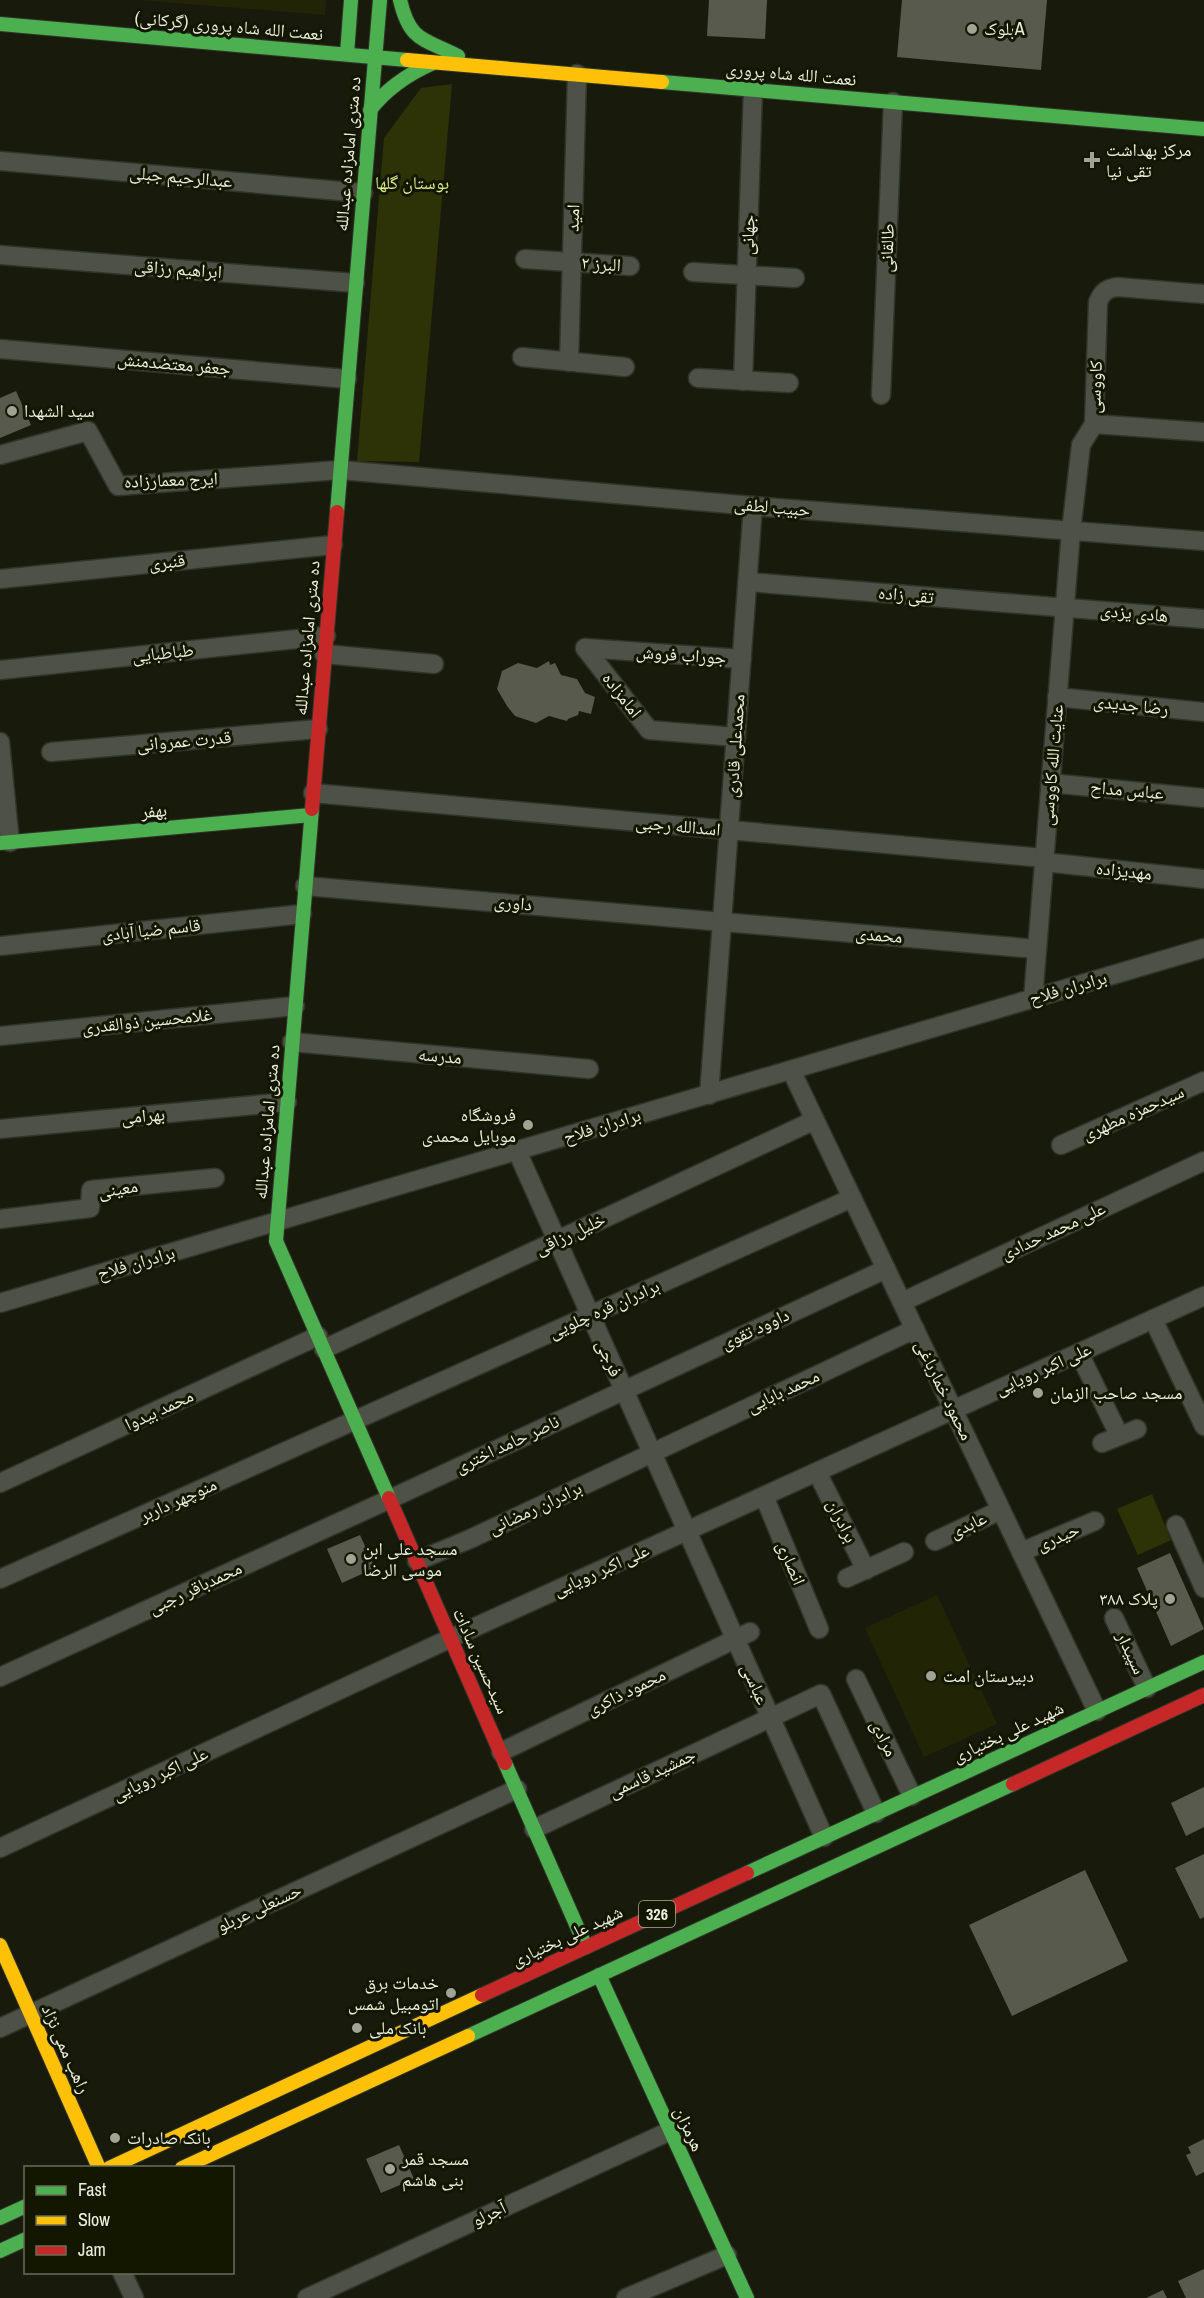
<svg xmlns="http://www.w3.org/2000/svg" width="1204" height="2298" viewBox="0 0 1204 2298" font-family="'Archivo Narrow','Noto Naskh Arabic',sans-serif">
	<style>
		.built { fill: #212505 }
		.green { fill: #2d3306 }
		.building { fill: #575a4d }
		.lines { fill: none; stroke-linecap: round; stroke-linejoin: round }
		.street-casing { stroke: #313429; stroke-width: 21 }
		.fast-casing { stroke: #313429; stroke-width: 16 }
		.slow-casing { stroke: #313429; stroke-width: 16 }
		.jam-casing { stroke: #313429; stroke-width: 16 }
		.street { stroke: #4e5146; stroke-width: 18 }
		.fast { stroke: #4caf50; stroke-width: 14 }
		.slow { stroke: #ffc107; stroke-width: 14 }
		.jam { stroke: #c62828; stroke-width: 14 }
		.poi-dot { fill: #a0a494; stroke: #131700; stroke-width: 2 }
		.labels { text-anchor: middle; stroke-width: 6; stroke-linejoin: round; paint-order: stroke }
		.shield { fill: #131700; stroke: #aaae9b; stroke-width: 1.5 }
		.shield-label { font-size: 16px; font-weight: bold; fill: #eaeedd }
		.street-label { font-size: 18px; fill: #eaeedd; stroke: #131700 }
		.poi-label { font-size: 18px; fill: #eaeedd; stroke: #131700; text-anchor: start }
		.park-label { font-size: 18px; fill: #dbed89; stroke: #131700 }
	</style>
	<rect width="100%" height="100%" fill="#181b0c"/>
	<!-- built -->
	<g class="built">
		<polygon points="141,0 326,0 325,15"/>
		<polygon points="937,1595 997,1724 924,1757 865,1628"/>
	</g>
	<!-- green -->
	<g class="green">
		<polygon points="452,84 419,462 357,461 384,138 421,88"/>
		<polygon points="1152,1494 1171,1540 1138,1555 1117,1509"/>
	</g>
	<!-- building -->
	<g class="building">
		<polygon points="709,0 767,0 765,39 707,36"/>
		<polygon points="902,0 1047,0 1041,70 897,57"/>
		<polygon points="16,391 31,425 0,438 0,398"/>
		<polygon points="549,661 550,665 555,663 561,675 577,679 585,693 595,697 591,714 579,711 578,715 568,719 567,721 549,716 536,723 515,716 507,706 497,689 502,671 518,663 537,668"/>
		<polygon points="360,1535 375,1568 342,1583 327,1549"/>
		<polygon points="1170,1553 1204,1629 1171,1646 1137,1568"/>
		<polygon points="1204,1787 1204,1827 1186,1836 1171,1803"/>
		<polygon points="1204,1854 1204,1917 1200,1919 1175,1868"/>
		<polygon points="1085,1870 1128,1961 1012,2016 969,1925"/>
		<polygon points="1204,2139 1204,2172 1196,2176 1186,2155 1191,2153 1188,2147"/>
		<polygon points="399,2145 414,2179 381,2193 366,2159"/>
		<polygon points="1204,2269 1204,2298 1186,2298 1178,2281"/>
		<polygon points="1163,2290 1167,2298 1146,2298"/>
	</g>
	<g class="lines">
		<!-- street casing -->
		<g class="street-casing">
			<g id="street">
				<polyline points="0,161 363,193"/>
				<polyline points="0,255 355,283"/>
				<polyline points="525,259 630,266"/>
				<polyline points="693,272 795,278"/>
				<polyline points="0,349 347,379"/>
				<polyline points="522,357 625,367"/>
				<polyline points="569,362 577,74"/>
				<polyline points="698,378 789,383"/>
				<polyline points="743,381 753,89"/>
				<polyline points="881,395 893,102"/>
				<polyline points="1094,424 1204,432"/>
				<polyline points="0,455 88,431 118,486 340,470 753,506 1204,541"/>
				<polyline points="0,579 333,545"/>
				<polyline points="748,582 1204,619"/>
				<polyline points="585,648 649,730 736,737"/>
				<polyline points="585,648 742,659"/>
				<polyline points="324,654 434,664"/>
				<polyline points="0,670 326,636"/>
				<polyline points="1057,697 1204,712"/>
				<polyline points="0,742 10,842"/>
				<polyline points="51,752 318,729"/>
				<polyline points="1050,783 1204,798"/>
				<polyline points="313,793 1044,858"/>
				<polyline points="1044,862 1204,879"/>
				<polyline points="305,886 1037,949"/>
				<polyline points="0,946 302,914"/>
				<path d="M1033,999L1071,531L1081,445L1094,424L1098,302C1102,292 1107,288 1118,287L1204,294"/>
				<polyline points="0,1036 295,1006"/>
				<polyline points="292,1042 589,1069"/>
				<polyline points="791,1070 1097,1711"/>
				<polyline points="709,1095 753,506"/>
				<polyline points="0,1129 287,1102"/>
				<polyline points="1061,1145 1204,1081"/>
				<polyline points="517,1151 824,1837"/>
				<polyline points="0,1219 90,1208 91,1190 215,1178"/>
				<polyline points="902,1302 1204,1161"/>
				<polyline points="0,1303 1204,948"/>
				<polyline points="1153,1319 1204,1426"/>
				<polyline points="324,1349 815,1120"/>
				<polyline points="1079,1353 1119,1435"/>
				<polyline points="1102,1443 1137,1429"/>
				<polyline points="817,1472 866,1570"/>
				<polyline points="0,1483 318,1336"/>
				<polyline points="764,1496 819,1629"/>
				<polyline points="1176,1525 1204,1588"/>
				<polyline points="935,1541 1001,1510"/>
				<polyline points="1021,1552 1095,1521"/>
				<polyline points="417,1561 470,1539 915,1329"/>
				<polyline points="847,1578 904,1552"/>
				<polyline points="0,1579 852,1198"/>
				<polyline points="1114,1618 1147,1688"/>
				<polyline points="0,1677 390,1499 886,1269"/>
				<polyline points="856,1679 912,1796"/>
				<polyline points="501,1752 750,1632"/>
				<polyline points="534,1829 821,1694 876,1813"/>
				<polyline points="0,1848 451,1638 1204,1296"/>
				<polyline points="0,2028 517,1789"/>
				<polyline points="122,2272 134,2298"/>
				<polyline points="307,2298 670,2131"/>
				<polyline points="626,2298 727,2255"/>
			</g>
		</g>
		<!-- fast casing -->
		<g class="fast-casing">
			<g id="fast">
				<path d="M400,0C410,42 423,38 458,56"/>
				<polyline points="0,24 407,60"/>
				<polyline points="347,54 351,0"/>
				<polyline points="662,82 1204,129"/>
				<path d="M370,110C387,88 408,74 433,63"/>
				<polyline points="337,512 380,0"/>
				<polyline points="312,809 276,1241 389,1498"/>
				<polyline points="0,843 311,815"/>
				<polyline points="505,1763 586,1947"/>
				<polyline points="747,1873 1204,1662"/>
				<polyline points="599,1975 747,2298"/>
				<polyline points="468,2036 1013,1784"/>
				<polyline points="0,2218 26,2206"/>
				<polyline points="0,2251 26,2239"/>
			</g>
		</g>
		<!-- slow casing -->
		<g class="slow-casing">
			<g id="slow">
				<polyline points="407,60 662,82"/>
				<polyline points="0,1945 99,2168"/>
				<polyline points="109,2168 482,1995"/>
				<polyline points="182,2168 468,2036"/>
			</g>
		</g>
		<!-- jam casing -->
		<g class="jam-casing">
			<g id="jam">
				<polyline points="312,809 337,512"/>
				<polyline points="389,1498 505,1763"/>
				<polyline points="1013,1784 1204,1695"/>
				<polyline points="482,1995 747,1873"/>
			</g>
		</g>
		<!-- street -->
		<use href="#street" class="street"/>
		<!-- fast -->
		<use href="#fast" class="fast"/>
		<!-- slow -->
		<use href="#slow" class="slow"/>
		<!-- jam -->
		<use href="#jam" class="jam"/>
	</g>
	<!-- markers -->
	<g class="poi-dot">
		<circle cx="972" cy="29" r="6"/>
		<path d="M1089 151h6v6h6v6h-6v6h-6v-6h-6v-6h6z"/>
		<circle cx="12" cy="411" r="6"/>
		<circle cx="528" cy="1125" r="6"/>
		<circle cx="1038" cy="1393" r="6"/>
		<circle cx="351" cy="1559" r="6"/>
		<circle cx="1170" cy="1599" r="6"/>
		<circle cx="931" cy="1676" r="6"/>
		<circle cx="451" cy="1993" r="6"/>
		<circle cx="357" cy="2028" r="6"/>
		<circle cx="115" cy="2138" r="6"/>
		<circle cx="390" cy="2169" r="6"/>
	</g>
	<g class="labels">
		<!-- shield labels -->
		<rect class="shield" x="639" y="1901" width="36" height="26" rx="4.5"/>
		<g class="shield-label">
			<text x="657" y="1920">326</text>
		</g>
		<!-- street labels -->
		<g class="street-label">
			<text transform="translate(229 26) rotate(5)" y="6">نعمت الله شاه پروری (گرکانی)</text>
			<text transform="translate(791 74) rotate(5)" y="6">نعمت الله شاه پروری</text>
			<text transform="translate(348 154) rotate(-85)" y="6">ده متری امامزاده عبدالله</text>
			<text transform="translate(181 177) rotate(5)" y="6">عبدالرحیم جبلی</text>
			<text transform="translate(573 218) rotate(-88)" y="6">امید</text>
			<text transform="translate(748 235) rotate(-88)" y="6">جهانی</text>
			<text transform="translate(887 248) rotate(-88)" y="6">طالقانی</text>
			<text transform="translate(601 264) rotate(4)" y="6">البرز ۲</text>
			<text transform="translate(178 269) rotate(4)" y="6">ابراهیم رزاقی</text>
			<text transform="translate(174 364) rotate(5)" y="6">جعفر معتضدمنش</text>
			<text transform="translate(1095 387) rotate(-88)" y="6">کاووسی</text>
			<text transform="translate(171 480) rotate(-2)" y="6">ایرج معمارزاده</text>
			<text transform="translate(772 507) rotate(5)" y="6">حبیب لطفی</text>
			<text transform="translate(167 562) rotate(-6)" y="6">قنبری</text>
			<text transform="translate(906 595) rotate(5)" y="6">تقی زاده</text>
			<text transform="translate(1134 613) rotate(5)" y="6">هادی یزدی</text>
			<text transform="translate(307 638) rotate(-85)" y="6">ده متری امامزاده عبدالله</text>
			<text transform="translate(163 653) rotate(-6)" y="6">طباطبایی</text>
			<text transform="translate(681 655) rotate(4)" y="6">جوراب فروش</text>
			<text transform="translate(622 695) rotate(52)" y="6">امامزاده</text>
			<text transform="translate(1131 705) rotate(6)" y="6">رضا جدیدی</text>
			<text transform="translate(184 741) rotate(-5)" y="6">قدرت عمروانی</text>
			<text transform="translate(735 746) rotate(-86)" y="6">محمدعلی قادری</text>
			<text transform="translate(1052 765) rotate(-85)" y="6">عنایت‌ الله کاووسی</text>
			<text transform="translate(1127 790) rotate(5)" y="6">عباس مداح</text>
			<text transform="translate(154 811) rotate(-5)" y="6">بهفر</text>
			<text transform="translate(678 826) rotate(5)" y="6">اسدالله رجبی</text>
			<text transform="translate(1124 871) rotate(6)" y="6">مهدیزاده</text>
			<text transform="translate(513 903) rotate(5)" y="6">داوری</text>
			<text transform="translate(151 930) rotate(-6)" y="6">قاسم ضیا آبادی</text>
			<text transform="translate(879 935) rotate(5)" y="6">محمدی</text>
			<text transform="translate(1068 988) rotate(-16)" y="6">برادران فلاح</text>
			<text transform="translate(147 1021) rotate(-6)" y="6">غلامحسین ذوالقدری</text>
			<text transform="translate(440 1056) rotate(5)" y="6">مدرسه</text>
			<text transform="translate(1133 1113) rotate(-24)" y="6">سیدحمزه مطهری</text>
			<text transform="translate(143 1116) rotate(-5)" y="6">بهرامی</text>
			<text transform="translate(267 1122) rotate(-85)" y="6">ده متری امامزاده عبدالله</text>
			<text transform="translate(602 1126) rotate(-17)" y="6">برادران فلاح</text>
			<text transform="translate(118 1189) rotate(-9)" y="6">معینی</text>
			<text transform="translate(1053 1231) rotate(-25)" y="6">علی محمد حدادی</text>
			<text transform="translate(570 1234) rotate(-25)" y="6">خلیل رزاقی</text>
			<text transform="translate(136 1263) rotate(-16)" y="6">برادران فلاح</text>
			<text transform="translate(604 1309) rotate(-24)" y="6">برادران قره چلویی</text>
			<text transform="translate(755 1329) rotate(-25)" y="6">داوود تقوی</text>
			<text transform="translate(609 1358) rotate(66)" y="6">فرجی</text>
			<text transform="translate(1043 1369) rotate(-24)" y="6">علی اکبر رویایی</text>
			<text transform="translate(944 1390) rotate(64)" y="6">محمود خمارباغی</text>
			<text transform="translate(783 1391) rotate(-25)" y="6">محمد بابایی</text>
			<text transform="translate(159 1410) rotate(-25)" y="6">محمد بیدوا</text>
			<text transform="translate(507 1444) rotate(-25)" y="6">ناصر حامد اختری</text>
			<text transform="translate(178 1500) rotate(-24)" y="6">منوچهر داربر</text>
			<text transform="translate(535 1508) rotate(-25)" y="6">برادران رمضانی</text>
			<text transform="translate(842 1521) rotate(64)" y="6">برادران</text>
			<text transform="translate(968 1525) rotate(-25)" y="6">عابدی</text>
			<text transform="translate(1058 1537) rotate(-23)" y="6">حیدری</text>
			<text transform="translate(791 1563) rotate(67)" y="6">انصاری</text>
			<text transform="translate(601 1570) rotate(-24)" y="6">علی اکبر رویایی</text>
			<text transform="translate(195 1588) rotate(-25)" y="6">محمدباقر رجبی</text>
			<text transform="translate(1131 1653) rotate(65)" y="6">سپیدار</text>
			<text transform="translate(481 1661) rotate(66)" y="6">سیدحسین سادات</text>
			<text transform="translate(755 1684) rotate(66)" y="6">عباسی</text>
			<text transform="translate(626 1692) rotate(-26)" y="6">محمود ذاکری</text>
			<text transform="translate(1008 1732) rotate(-25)" y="6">شهید علی بختیاری</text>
			<text transform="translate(884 1738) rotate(64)" y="6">مرادی</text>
			<text transform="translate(652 1773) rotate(-25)" y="6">جمشید قاسمی</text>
			<text transform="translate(160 1774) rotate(-25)" y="6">علی اکبر رویایی</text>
			<text transform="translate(259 1908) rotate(-25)" y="6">حسنعلی عربلو</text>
			<text transform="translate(567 1936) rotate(-25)" y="6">شهید علی بختیاری</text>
			<text transform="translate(66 2049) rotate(66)" y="6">راهب ممی نژاد</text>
			<text transform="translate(689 2129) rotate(65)" y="6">هرمزان</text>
			<text transform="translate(489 2214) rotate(-25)" y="6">آجرلو</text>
		</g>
		<!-- poi labels -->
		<g class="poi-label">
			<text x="984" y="35">بلوکA</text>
			<text x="1106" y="156">مرکز بهداشت<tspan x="1106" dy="21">تقی نیا</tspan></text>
			<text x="24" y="417">سید الشهدا</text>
			<text x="516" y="1121" text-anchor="end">فروشگاه<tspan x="516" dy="21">موبایل محمدی</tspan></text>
			<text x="1050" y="1399">مسجد صاحب الزمان</text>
			<text x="363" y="1555">مسجد علی ابن<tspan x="363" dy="21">موسی الرضا</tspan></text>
			<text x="1158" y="1605" text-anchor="end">پلاک ۳۸۸</text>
			<text x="943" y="1682">دبیرستان امت</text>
			<text x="439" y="1989" text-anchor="end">خدمات برق<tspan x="439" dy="21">اتومبیل شمس</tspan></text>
			<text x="369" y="2034">بانک ملی</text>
			<text x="127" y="2144">بانک صادرات</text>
			<text x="402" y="2165">مسجد قمر<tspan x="402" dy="21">بنی هاشم</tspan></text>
		</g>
		<!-- park labels -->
		<g class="park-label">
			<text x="412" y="189">بوستان گلها</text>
		</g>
	</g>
	<!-- legend -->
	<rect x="24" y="2166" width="210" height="108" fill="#131700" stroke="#696d58" stroke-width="1.5"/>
	<rect x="36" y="2186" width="30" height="9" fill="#4caf50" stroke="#696d58" stroke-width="1.5"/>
	<text x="78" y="2196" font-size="18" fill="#eaeedd">Fast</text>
	<rect x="36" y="2216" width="30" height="9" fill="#ffc107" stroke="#696d58" stroke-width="1.5"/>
	<text x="78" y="2226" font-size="18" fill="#eaeedd">Slow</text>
	<rect x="36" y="2246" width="30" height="9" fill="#c62828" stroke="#696d58" stroke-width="1.5"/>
	<text x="78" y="2256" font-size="18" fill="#eaeedd">Jam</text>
</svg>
